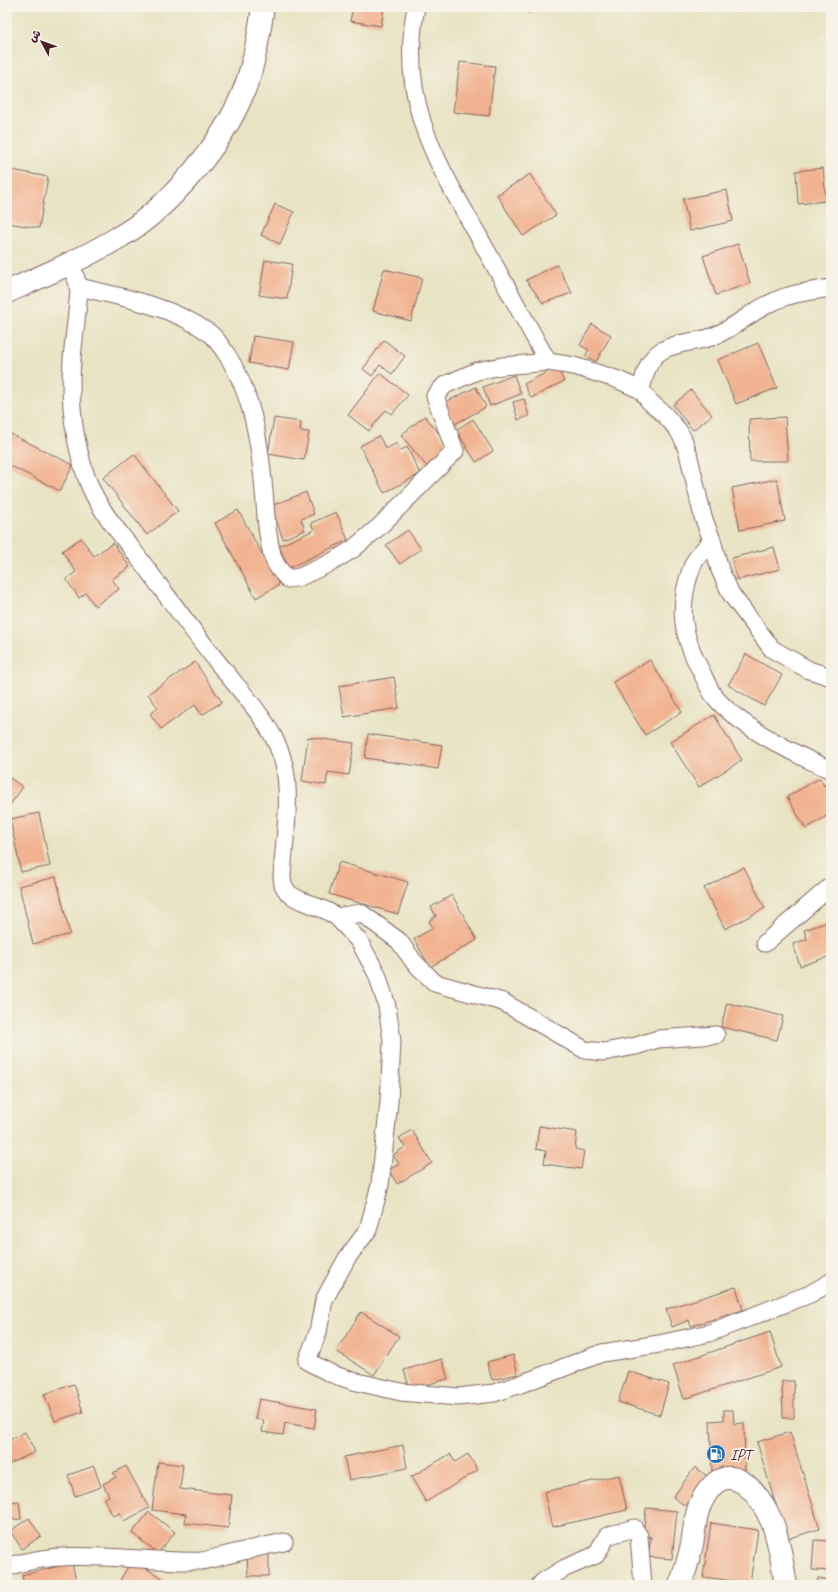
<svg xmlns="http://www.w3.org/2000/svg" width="838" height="1592" viewBox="0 0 838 1592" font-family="Caveat,'Playpen Sans Arabic',sans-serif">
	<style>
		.building { fill: #f1b391 }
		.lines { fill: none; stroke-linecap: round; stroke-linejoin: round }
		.street-casing { stroke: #816460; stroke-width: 19 }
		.secondary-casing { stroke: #816460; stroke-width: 24 }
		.primary-casing { stroke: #816460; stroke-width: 24 }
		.street { stroke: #fff; stroke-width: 17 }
		.secondary { stroke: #fff; stroke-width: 22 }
		.primary { stroke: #fff; stroke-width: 22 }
		.labels { text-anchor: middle; stroke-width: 3.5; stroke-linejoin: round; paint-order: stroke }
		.poi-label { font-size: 16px; fill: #4a1f2b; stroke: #f7f3e8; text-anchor: start }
	</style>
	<rect width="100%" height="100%" fill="#f7f3e8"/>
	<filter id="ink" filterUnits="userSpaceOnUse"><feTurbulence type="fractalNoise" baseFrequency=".025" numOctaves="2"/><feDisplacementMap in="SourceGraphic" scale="8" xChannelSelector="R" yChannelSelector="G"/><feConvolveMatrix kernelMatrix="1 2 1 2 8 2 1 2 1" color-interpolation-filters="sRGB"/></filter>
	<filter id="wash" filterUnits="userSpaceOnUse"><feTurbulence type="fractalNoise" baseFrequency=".012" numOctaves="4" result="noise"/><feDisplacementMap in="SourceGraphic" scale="16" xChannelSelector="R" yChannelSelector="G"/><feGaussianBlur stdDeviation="0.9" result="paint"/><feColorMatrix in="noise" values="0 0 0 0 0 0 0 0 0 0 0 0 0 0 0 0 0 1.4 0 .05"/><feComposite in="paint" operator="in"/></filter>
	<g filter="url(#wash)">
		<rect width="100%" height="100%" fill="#e8e3c3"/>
		<g id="blocks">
			<!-- building -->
			<g class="building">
				<polygon points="353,7 384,7 381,26 350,21"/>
				<polygon points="526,7 541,7 528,13"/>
				<polygon points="460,62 495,66 489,116 453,112"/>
				<polygon points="823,168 826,201 798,204 796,171"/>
				<polygon points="7,169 48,177 39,228 7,223"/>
				<polygon points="530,174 556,215 523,236 497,195"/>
				<polygon points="727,190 733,221 690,231 683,199"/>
				<polygon points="275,204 294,212 280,244 261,235"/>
				<polygon points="738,244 750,283 716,295 703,256"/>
				<polygon points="265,260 292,264 287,299 259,295"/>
				<polygon points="557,265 572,293 543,303 526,280"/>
				<polygon points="384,269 422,278 411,321 373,311"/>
				<polygon points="592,324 611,335 596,362 585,356 589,350 580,345"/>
				<polygon points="253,336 294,342 289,370 249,363"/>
				<polygon points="384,340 405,356 392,374 380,365 372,376 363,369"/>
				<polygon points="758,343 777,388 736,404 718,360"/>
				<polygon points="557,367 564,381 531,398 524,384"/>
				<polygon points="380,373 408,395 392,414 386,410 369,431 348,415"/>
				<polygon points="514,375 521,394 490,406 483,387"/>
				<polygon points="476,387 486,407 455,424 444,403"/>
				<polygon points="691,390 712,415 693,430 673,405"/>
				<polygon points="524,399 529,416 518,420 513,402"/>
				<polygon points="425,416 451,449 428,468 401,435"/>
				<polygon points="785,417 788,461 750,461 749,419"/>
				<polygon points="274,418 301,422 300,431 309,432 304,460 268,454"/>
				<polygon points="473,419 493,451 476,462 456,430"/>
				<polygon points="7,432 73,465 60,491 7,464"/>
				<polygon points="379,436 386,449 397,443 400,451 407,447 420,474 384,493 360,446"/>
				<polygon points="134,454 178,511 147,535 103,478"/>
				<polygon points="777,479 785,521 740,530 732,488"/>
				<polygon points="306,492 314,514 301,519 305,530 283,539 271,506"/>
				<polygon points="238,510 279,585 256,598 215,523"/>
				<polygon points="336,512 348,540 289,568 279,546 314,530 311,523"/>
				<polygon points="408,530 421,549 400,564 386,545"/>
				<polygon points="81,538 94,556 113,543 130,567 112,579 119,589 95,606 86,593 79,598 66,579 76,572 62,551"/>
				<polygon points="774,547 780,569 737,580 732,558"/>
				<polygon points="746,654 782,675 764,706 728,685"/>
				<polygon points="650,660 682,712 645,735 613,682"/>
				<polygon points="195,662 222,702 202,715 195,705 161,729 150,714 158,708 148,694"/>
				<polygon points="394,677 399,708 344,717 339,686"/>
				<polygon points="714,715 742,760 699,787 670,742"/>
				<polygon points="368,734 442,745 438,769 365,758"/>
				<polygon points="308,737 354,743 349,775 328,772 326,785 302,781"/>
				<polygon points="10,778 23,787 7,809 7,782"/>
				<polygon points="820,778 824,786 828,784 831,788 831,813 806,829 787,797"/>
				<polygon points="39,813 50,866 21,872 10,819"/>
				<polygon points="339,862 408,882 398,914 329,894"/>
				<polygon points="744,867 765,908 725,929 704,888"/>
				<polygon points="56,877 70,934 33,944 19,886"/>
				<polygon points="452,895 477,940 430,967 414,939 433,928 429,921 436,916 431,907"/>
				<polygon points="831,921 831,956 800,966 793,944 807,939 804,930"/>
				<polygon points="727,1003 783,1016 777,1040 721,1027"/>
				<polygon points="539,1126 577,1132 575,1149 584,1151 581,1169 544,1164 546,1151 536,1149"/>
				<polygon points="412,1130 432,1163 397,1184 389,1170 399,1164 393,1155 405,1147 399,1138"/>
				<polygon points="736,1287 743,1310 691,1326 689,1320 672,1327 666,1309"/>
				<polygon points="361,1312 399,1336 374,1375 336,1351"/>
				<polygon points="770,1332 781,1367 684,1399 673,1365"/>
				<polygon points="513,1355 518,1374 492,1380 487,1362"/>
				<polygon points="442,1359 448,1379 410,1389 404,1370"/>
				<polygon points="628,1371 669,1384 660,1415 618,1402"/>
				<polygon points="782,1381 794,1381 794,1418 783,1418"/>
				<polygon points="74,1384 83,1412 55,1421 44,1394"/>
				<polygon points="259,1399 317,1409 314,1428 285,1423 283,1435 262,1432 264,1420 255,1419"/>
				<polygon points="724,1410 733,1410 734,1424 744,1423 745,1471 712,1472 710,1421 724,1420"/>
				<polygon points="25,1432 35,1452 7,1465 7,1441"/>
				<polygon points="790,1432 820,1529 786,1539 757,1442"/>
				<polygon points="403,1445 407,1468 349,1480 344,1457"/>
				<polygon points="450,1454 455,1462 468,1454 478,1470 426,1502 411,1477"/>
				<polygon points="158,1462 183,1465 180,1489 232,1495 228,1528 185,1523 186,1514 152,1510"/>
				<polygon points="94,1466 101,1487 75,1496 68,1475"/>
				<polygon points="126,1466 149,1508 124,1521 120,1513 113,1516 104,1499 109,1496 103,1484 116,1477 113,1473"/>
				<polygon points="695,1467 707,1476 685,1506 673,1497"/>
				<polygon points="619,1475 627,1510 552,1527 544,1492"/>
				<polygon points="7,1491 9,1502 19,1501 21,1519 7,1520"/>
				<polygon points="646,1508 677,1511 672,1559 648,1557 651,1537 643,1536"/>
				<polygon points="149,1512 175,1532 158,1553 132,1533"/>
				<polygon points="29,1518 41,1536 22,1549 10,1531"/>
				<polygon points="711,1523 758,1530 750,1583 703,1577"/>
				<polygon points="814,1540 831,1541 831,1571 812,1570"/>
				<polygon points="269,1553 269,1576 248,1576 247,1554"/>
				<polygon points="132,1560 174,1585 117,1585"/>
				<polygon points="72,1563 77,1585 24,1585 22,1575"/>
				<polygon points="818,1578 831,1580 831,1585 817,1585"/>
			</g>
		</g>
	</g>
	<g filter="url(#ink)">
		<use href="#blocks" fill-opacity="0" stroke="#816460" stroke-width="1"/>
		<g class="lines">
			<!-- street casing -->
			<g class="street-casing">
				<g id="street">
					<path d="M416,7C398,101 435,159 479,237C502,279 525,320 548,362"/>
					<path d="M70,262L79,287C122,297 171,306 208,332C215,336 220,345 225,352C255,396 261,452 265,503C266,520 268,544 274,560C277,568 283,574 288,579L300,577L332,562L353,549L380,526L455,451L435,396L445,385L477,371L502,366L548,362L574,366L616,379L641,390L649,401L665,415L678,430L683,439L688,453L703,517L712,540L720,570L731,594L772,649L809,670L831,677"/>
					<path d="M79,287C78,311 74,335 72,359C69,399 74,442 87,479C98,510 122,535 141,561C167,596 192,630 219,664C243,695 277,727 285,769C291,804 284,841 282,877L283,885L289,894L298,899L327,911L337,917L359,941L377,974L387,1006L392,1041L389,1102L380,1185L368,1230L347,1258L324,1300L318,1332L307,1361L332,1374L353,1381L401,1392L458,1397L494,1393L518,1385L602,1353L659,1344L709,1333L810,1294L831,1282"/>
					<path d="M641,390C644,376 648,359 661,351C678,341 697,343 714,336C736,327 753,310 775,301C792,293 812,291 831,288"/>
					<path d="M712,540C706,548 695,557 692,567C677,607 682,635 701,671C705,679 709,689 714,696C737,725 796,755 831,770"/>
					<polyline points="337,917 361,913 399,941 414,962 435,983 503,1002 585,1050 604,1052 636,1046 658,1039 716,1035"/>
					<polyline points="765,943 831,886"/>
					<path d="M7,1567C70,1546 136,1563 201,1561C209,1560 219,1557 227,1555C246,1550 265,1546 284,1542"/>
					<polyline points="540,1585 544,1581 565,1568 596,1555 607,1536 634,1528 639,1536 643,1585"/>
				</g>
			</g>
			<!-- secondary casing -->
			<g class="secondary-casing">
				<path id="secondary" d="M7,292C45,275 85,258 121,236C168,209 223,143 243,93C254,66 259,35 263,7"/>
			</g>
			<!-- primary casing -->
			<g class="primary-casing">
				<path id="primary" d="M680,1585C685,1572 689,1558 692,1544C695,1528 695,1511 704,1497C729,1454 760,1493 772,1522C780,1542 782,1564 786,1585"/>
			</g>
			<!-- street -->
			<use href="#street" class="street"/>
			<!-- secondary -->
			<use href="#secondary" class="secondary"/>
			<!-- primary -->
			<use href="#primary" class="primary"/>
		</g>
	</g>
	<!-- icons -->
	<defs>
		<g id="fuel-disc" transform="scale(1)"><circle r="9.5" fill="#1f6fb2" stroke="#f7f3e8"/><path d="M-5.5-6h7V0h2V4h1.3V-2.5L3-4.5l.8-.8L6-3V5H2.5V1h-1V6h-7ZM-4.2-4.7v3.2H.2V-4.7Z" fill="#fff"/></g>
	</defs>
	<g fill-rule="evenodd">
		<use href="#fuel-disc" x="716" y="1454"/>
	</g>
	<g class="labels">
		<!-- poi labels -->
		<g class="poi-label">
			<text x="730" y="1460">IPT</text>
		</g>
	</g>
	<!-- margin -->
	<rect width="838" height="1592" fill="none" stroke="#f7f3e8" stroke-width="24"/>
	<!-- north arrow -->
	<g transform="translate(42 42) rotate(311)" stroke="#f7f3e8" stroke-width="3" paint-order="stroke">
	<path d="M0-3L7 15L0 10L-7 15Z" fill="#4a1f2b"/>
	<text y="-6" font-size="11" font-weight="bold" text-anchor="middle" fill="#4a1f2b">ش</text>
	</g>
</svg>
